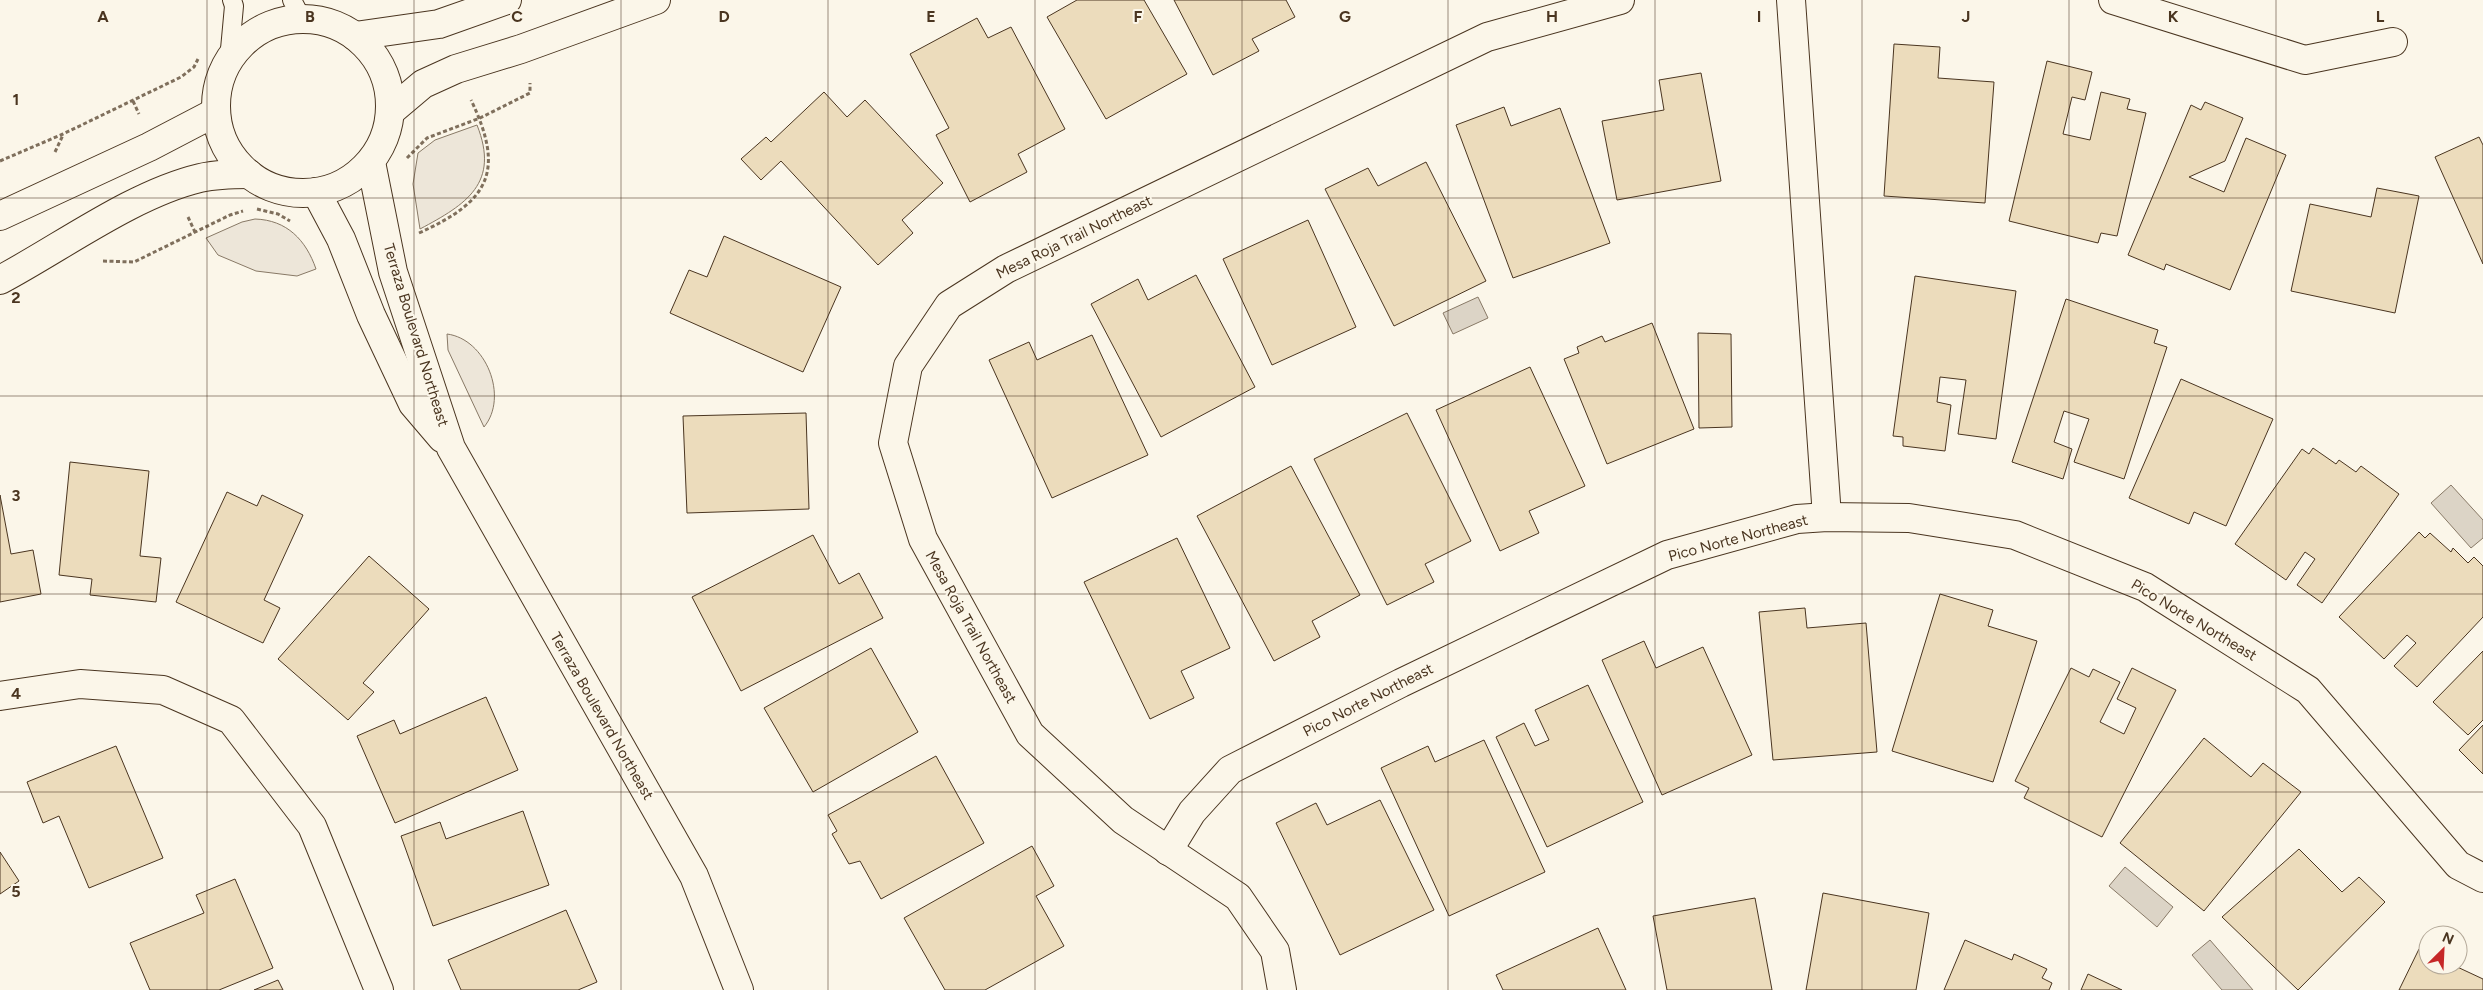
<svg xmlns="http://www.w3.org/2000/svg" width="2483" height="990" viewBox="0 0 2483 990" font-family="Figtree,sans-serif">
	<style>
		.green { fill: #ede6d9; stroke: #887966 }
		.water { fill: #dcd4c6; stroke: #887966 }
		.building { fill: #ecdcbc; stroke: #4a3520 }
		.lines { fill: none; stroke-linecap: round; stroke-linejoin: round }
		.service-casing { stroke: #4a3520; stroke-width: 20 }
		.minor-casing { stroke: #4a3520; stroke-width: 30 }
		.tertiary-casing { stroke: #4a3520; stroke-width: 30 }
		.path { stroke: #7f6f5c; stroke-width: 3; stroke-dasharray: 4 2.5; stroke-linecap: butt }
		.service { stroke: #fbf6e9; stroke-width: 18 }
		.minor { stroke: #fbf6e9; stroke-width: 28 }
		.tertiary { stroke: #fbf6e9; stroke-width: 28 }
		.grid { fill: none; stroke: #4a3520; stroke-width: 1; stroke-opacity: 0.55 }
		.labels { text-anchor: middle; stroke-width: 4; stroke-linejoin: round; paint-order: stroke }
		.street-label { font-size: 15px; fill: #4a3520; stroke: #fbf6e9 }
		.grid-label { font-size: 16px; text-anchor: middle; font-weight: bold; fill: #4a3520; stroke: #fbf6e9; stroke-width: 4; stroke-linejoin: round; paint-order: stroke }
	</style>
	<rect width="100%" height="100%" fill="#fbf6e9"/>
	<!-- green -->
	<g class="green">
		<path d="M477,125C500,183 467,204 420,229L413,184L418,153L435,140Z"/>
		<path d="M255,219C287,220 306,240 316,269L297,276L256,271L218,255L206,238L242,222Z"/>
		<path d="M447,334C486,339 509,397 484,427L448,350Z"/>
	</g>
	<!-- water -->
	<g class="water">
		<polygon points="1478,297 1488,318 1453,334 1443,313"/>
		<polygon points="2451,485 2483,520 2483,538 2471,548 2431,503"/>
		<polygon points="2125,867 2173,907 2157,927 2109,886"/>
		<polygon points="2210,940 2253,990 2222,990 2192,955"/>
	</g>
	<!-- building -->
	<g class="building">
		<polygon points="1077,0 1144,0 1187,74 1106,119 1047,17"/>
		<polygon points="1174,0 1286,0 1295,17 1252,39 1259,51 1213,75"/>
		<polygon points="977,18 988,38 1011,27 1065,129 1018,154 1027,172 970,202 936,135 949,128 910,54"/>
		<polygon points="1894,44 1940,47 1938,78 1994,82 1985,203 1884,196"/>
		<polygon points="2047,61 2092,72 2085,100 2072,97 2063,134 2090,140 2101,92 2130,99 2127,109 2146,113 2117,236 2101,233 2098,243 2009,221"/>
		<polygon points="1701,73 1721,181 1617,200 1602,121 1664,110 1659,80"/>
		<polygon points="824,92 847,117 865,100 943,183 902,220 913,233 878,265 781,161 761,180 741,159 766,137 771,142"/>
		<polygon points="2205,102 2243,118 2225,161 2189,177 2224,192 2246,138 2286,155 2230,290 2166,264 2164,270 2128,255 2191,105 2201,110"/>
		<polygon points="1504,107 1511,126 1560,108 1610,243 1513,278 1456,125"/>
		<polygon points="2479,137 2483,145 2483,264 2435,157"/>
		<polygon points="1426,162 1486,281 1394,326 1325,189 1368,168 1378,186"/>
		<polygon points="2377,188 2419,196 2395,313 2291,291 2310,204 2371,217"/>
		<polygon points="1308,220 1356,327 1272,365 1223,259"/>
		<polygon points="724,236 841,287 803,372 670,313 689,270 707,277"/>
		<polygon points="1196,275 1255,387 1161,437 1091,304 1138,279 1148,300"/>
		<polygon points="1915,276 2016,291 1996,439 1958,434 1966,380 1940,377 1937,402 1951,405 1945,451 1903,446 1903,437 1893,436"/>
		<polygon points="2066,299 2158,330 2154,343 2167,347 2124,479 2074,462 2089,419 2064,411 2054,442 2072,449 2063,479 2012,462"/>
		<polygon points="1652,323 1694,429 1607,464 1564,359 1579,353 1577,347 1602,336 1605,342"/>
		<polygon points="1698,333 1731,334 1732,427 1699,428"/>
		<polygon points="1092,335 1148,455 1052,498 989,360 1029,342 1037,360"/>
		<polygon points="1530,367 1585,486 1529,511 1539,533 1500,551 1436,410"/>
		<polygon points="2181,379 2273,419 2226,526 2194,512 2189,524 2129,498"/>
		<polygon points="806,413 809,509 687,513 683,416"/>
		<polygon points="1407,413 1471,541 1425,564 1434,582 1387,605 1314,459"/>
		<polygon points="2313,448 2336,464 2339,460 2356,472 2361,466 2399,494 2322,603 2297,585 2315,559 2305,552 2286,580 2235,544 2302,449 2309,454"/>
		<polygon points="70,462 149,471 140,556 161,558 156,602 90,595 92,579 59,575"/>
		<polygon points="1291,466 1360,595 1312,621 1320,637 1274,661 1197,516"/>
		<polygon points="227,492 257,506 262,495 303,515 264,600 280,608 263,643 176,602"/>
		<polygon points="0,495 11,554 33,550 41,594 0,602"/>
		<polygon points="2419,532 2425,538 2430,533 2451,552 2453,548 2468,563 2474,557 2483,566 2483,617 2417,687 2394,666 2416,643 2407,635 2384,659 2339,617"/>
		<polygon points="813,535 839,584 859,573 883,618 741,691 692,597"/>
		<polygon points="1177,538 1230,648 1181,671 1194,698 1150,719 1084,582"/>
		<polygon points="369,556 429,609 363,683 374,692 348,720 278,659"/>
		<polygon points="1940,594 1993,610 1988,626 2037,641 1993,782 1892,751"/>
		<polygon points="1805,608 1807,628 1866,623 1877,752 1773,760 1759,612"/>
		<polygon points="1644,641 1656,668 1703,647 1752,755 1662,795 1602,660"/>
		<polygon points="871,648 918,732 813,792 764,708"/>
		<polygon points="2483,651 2483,720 2468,735 2433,702"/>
		<polygon points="2071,668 2089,677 2093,669 2120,682 2100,722 2124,734 2136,708 2117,699 2132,668 2176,690 2102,837 2024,798 2029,788 2015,781"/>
		<polygon points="1588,685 1643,802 1547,847 1496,737 1524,723 1535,746 1549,740 1535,710"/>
		<polygon points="486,697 518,770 395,823 357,736 394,720 400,734"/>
		<polygon points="2483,725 2483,774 2459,750"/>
		<polygon points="2204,738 2251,777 2263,763 2301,792 2204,911 2120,843"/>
		<polygon points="1484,740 1545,872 1449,916 1381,768 1428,746 1435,762"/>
		<polygon points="116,746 163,858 89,888 59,816 43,823 27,782"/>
		<polygon points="936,756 984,843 881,899 860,861 849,864 832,834 837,831 828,815"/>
		<polygon points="1380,800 1434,910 1340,955 1276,823 1316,803 1327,825"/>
		<polygon points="523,811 549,885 433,926 401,836 440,822 446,839"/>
		<polygon points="1032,846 1054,886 1036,896 1064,946 985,990 945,990 904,918"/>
		<polygon points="2299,849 2342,892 2359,877 2385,902 2298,990 2222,917"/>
		<polygon points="0,852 19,881 0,894"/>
		<polygon points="235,879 273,968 219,990 150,990 130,943 204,913 196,895"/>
		<polygon points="1823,893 1929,913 1916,990 1806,990"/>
		<polygon points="1755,898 1772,990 1667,990 1653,916"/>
		<polygon points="566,910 597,982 578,990 461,990 448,960"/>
		<polygon points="1598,928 1626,990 1503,990 1496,975"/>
		<polygon points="1965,940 2012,960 2014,954 2047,969 2042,978 2052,983 2049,990 1944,990"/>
		<polygon points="2419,949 2428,953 2428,965 2453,965 2483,979 2483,990 2399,990"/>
		<polygon points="2088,974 2122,990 2081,990"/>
		<polygon points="278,980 283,990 254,990"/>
	</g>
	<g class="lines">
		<!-- service casing -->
		<g class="service-casing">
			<g id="service">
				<polyline points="292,0 302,19"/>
				<polyline points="229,60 234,6 232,0"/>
			</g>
		</g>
		<!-- minor casing -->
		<g class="minor-casing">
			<g id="minor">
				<polyline points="1791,0 1827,517"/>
				<polyline points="2113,0 2305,60 2393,42"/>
				<polyline points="0,696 80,684 163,690 231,720 312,826 379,990"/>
				<polyline points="1168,851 1192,812 1230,770 1401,683 1667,555 1797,519 1827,517 1909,518 2015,535 2145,587 2308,690 2458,865 2483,878"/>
				<polyline points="1282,990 1275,951 1238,897 1123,820 1030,734 923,539 893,443 908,366 949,305 1006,269 1487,37 1620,0"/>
			</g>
		</g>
		<!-- tertiary casing -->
		<g class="tertiary-casing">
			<g id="tertiary">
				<circle cx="303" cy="106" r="87"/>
				<polyline points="355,36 439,24 507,0"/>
				<polyline points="391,111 423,84 456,69 521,49 656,0"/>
				<polyline points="371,162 393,272 451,448 694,876 739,990"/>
				<polyline points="316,192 341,239 371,315 413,404 442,438"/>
				<polyline points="0,216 149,147 216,112"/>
				<path d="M0,280C62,247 133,194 200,178C217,174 233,174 249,174"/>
			</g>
		</g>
		<!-- path -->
		<g class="path">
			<polyline points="133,101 139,114"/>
			<polyline points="55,152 63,135"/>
			<polyline points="407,158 427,138 480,118 530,93 530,83"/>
			<polyline points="0,161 63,134 181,77 194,67 198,59"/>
			<polyline points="257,209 278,214 290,221"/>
			<polyline points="188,217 195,232"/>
			<path d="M419,233C490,201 505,171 471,100"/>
			<polyline points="103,261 134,262 230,215 243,211"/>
		</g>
		<!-- service -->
		<use href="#service" class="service"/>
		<!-- minor -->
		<use href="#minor" class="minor"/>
		<!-- tertiary -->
		<use href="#tertiary" class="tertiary"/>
	</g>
	<!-- grid -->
	<path class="grid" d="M207,0V990M414,0V990M621,0V990M828,0V990M1035,0V990M1242,0V990M1448,0V990M1655,0V990M1862,0V990M2069,0V990M2276,0V990M0,198H2483M0,396H2483M0,594H2483M0,792H2483"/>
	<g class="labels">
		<!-- street labels -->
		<g class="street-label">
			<text transform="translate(1074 237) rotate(-26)" y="5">Mesa Roja Trail Northeast</text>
			<text transform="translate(416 335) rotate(73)" y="5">Terraza Boulevard Northeast</text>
			<text transform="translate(1738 538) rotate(-15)" y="5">Pico Norte Northeast</text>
			<text transform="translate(2194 620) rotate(31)" y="5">Pico Norte Northeast</text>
			<text transform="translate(971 627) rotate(61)" y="5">Mesa Roja Trail Northeast</text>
			<text transform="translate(1368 700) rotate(-27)" y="5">Pico Norte Northeast</text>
			<text transform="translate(602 716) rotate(60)" y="5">Terraza Boulevard Northeast</text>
		</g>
	</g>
	<g class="grid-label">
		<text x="103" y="22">A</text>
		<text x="310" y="22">B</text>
		<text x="517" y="22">C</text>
		<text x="724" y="22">D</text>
		<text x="931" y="22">E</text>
		<text x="1138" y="22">F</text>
		<text x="1345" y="22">G</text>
		<text x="1552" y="22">H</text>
		<text x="1759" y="22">I</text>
		<text x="1966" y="22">J</text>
		<text x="2173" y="22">K</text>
		<text x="2380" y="22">L</text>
		<text x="16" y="105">1</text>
		<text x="16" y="303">2</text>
		<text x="16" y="501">3</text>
		<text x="16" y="699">4</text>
		<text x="16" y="897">5</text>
	</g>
	<!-- north arrow -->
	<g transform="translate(2443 950) rotate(24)"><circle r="24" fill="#fbf6e9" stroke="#b4a999"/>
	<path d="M0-4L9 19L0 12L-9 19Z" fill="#c62828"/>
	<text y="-8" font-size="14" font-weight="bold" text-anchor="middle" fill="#4a3520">N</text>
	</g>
</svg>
